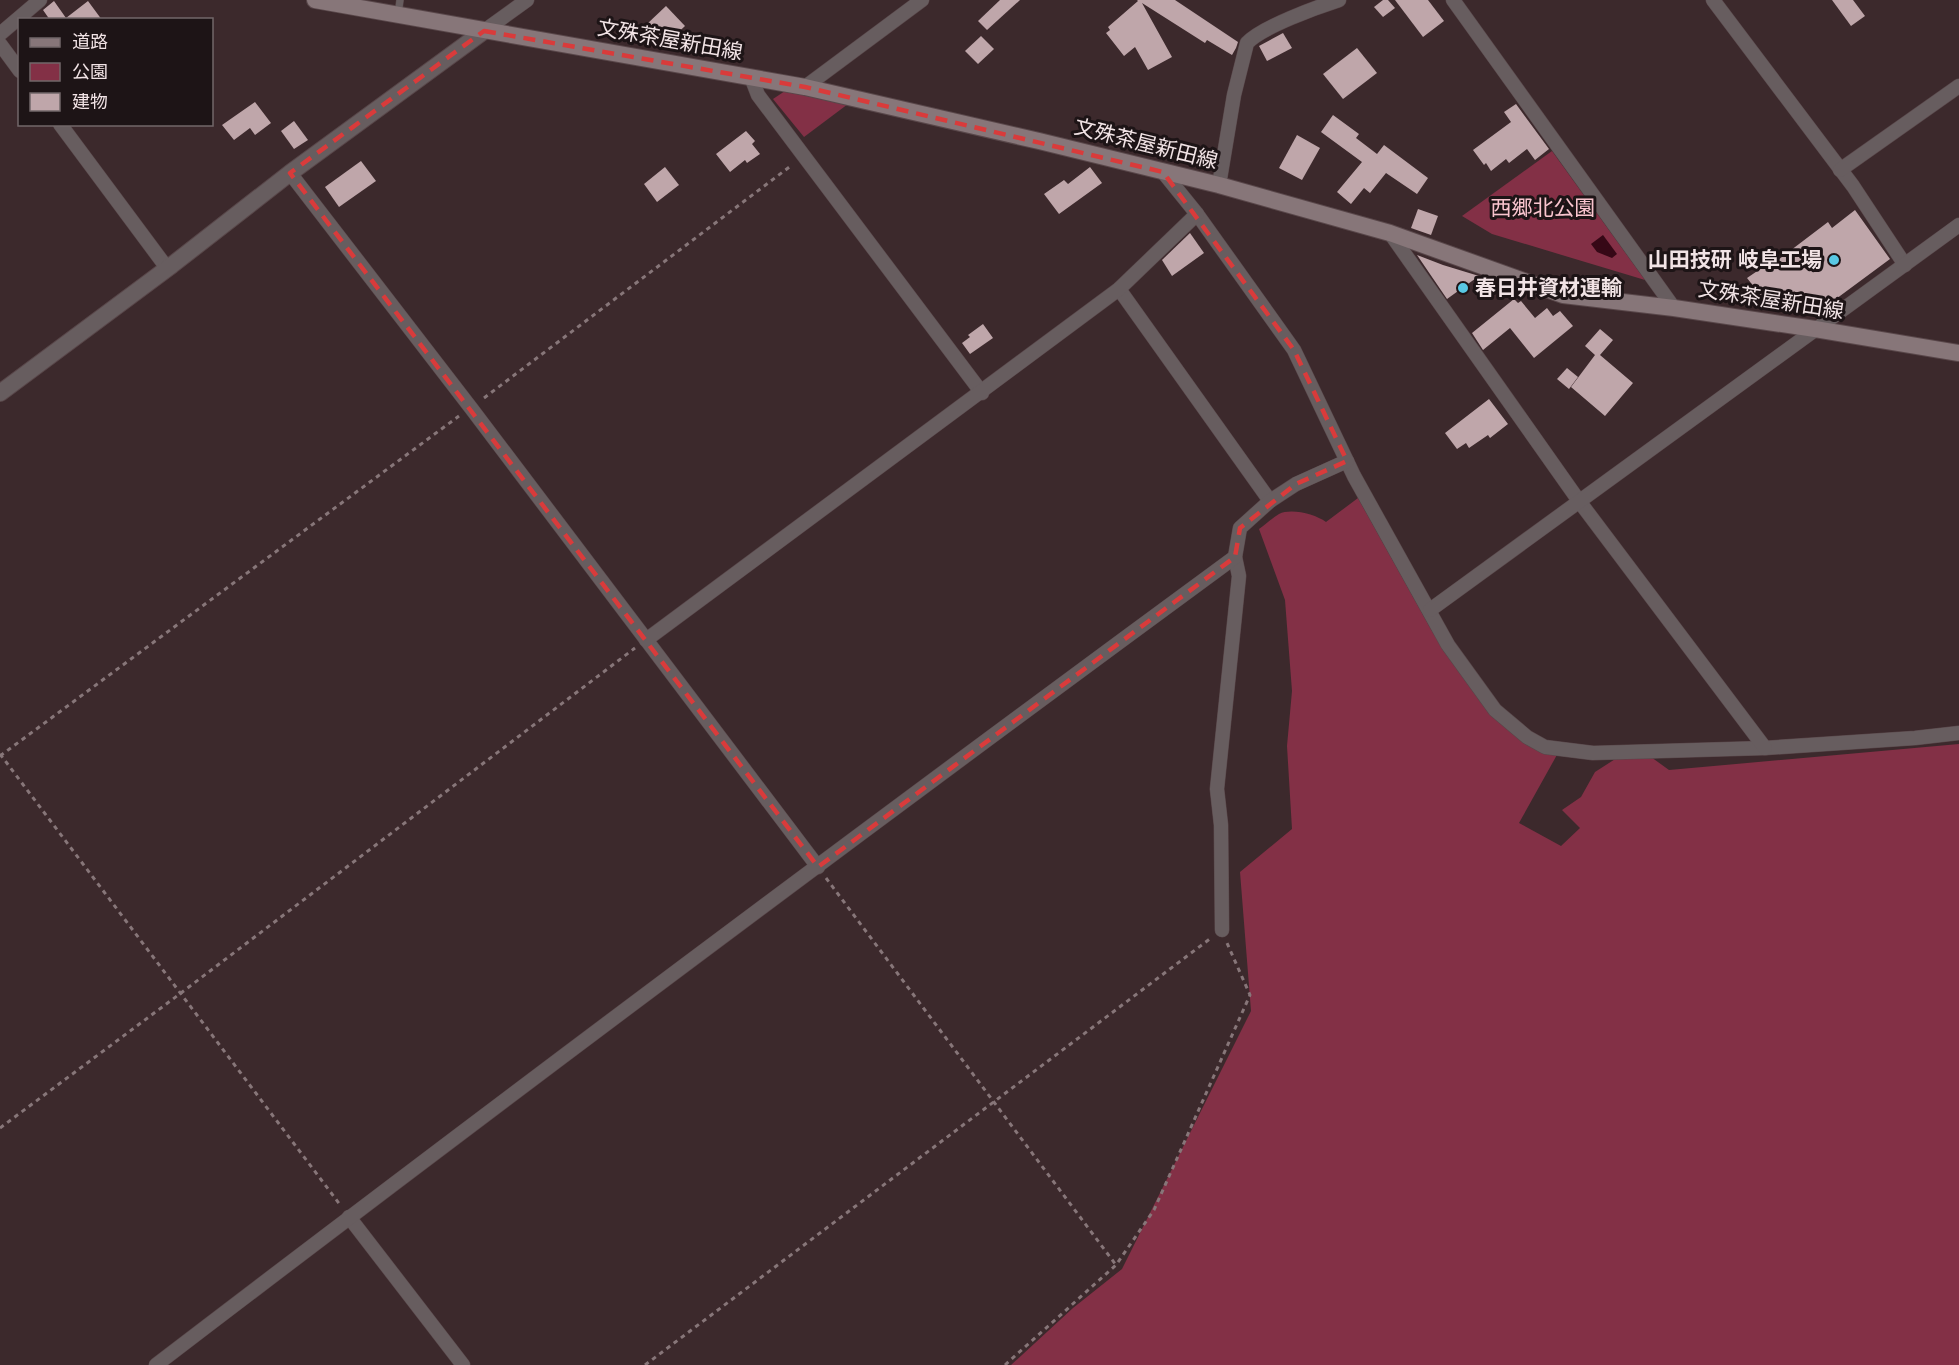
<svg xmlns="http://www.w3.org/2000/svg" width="1959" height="1365" viewBox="0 0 1959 1365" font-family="Jost,'Noto Sans JP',sans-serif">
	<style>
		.green { fill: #833046 }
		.water { fill: #360816 }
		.building { fill: #bfa6aa }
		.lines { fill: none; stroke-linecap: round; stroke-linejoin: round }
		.service-casing { stroke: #59474a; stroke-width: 8 }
		.minor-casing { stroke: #59474a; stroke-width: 15 }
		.tertiary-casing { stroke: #59474a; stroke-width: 18 }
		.secondary-casing { stroke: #59474a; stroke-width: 18 }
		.path { stroke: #877679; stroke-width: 3; stroke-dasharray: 4.5 4.5; stroke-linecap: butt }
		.service { stroke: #675d5f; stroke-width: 7 }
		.minor { stroke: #675d5f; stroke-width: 14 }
		.tertiary { stroke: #675d5f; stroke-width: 16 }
		.secondary { stroke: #877679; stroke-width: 16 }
		.marked { fill: none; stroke: #d93b3b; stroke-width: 4.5; stroke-dasharray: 12 8; stroke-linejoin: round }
		.poi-dot { fill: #59c8e4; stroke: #1d1416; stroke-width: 2 }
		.labels { text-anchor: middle; stroke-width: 6; stroke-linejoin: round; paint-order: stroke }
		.street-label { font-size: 21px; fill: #f1e3e5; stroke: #1d1416 }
		.park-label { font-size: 21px; fill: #f9c4ce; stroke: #1d1416 }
		.poi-label { font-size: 21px; font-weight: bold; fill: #f1e3e5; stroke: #1d1416; text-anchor: end }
	</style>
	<rect width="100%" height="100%" fill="#3c292c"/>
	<!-- green -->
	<g class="green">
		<polygon points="785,91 848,104 804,137 773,99"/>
		<polygon points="1552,151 1645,280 1492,234 1462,216"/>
		<path d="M1358,498L1432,631L1482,703L1558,753L1519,823L1561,846L1580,828L1562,810L1581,797L1595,772L1623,754L1651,757L1669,770L1959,744V1365H1011L1073,1308L1122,1269L1251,1011L1240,872L1292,829L1287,746L1292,691L1285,600L1259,529C1265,525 1272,518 1279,514C1291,508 1315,514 1326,522Z"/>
	</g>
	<!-- water -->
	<polygon class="water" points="1603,235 1617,254 1612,258 1597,252 1591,244"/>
	<!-- building -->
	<g class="building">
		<polygon points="1000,0 1020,0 987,30 978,21"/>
		<polygon points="1137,0 1175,0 1238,42 1236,48 1232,55 1207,40 1205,43 1142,3 1172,57 1148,70 1135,47 1124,56 1106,33 1110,30 1108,27 1138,1"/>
		<polygon points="1383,0 1388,0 1395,8 1383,17 1374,7"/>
		<polygon points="1395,0 1428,0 1444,21 1423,37"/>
		<polygon points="1832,0 1853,0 1865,16 1851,26"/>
		<polygon points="54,1 66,18 88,1 102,20 50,20 43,10"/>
		<polygon points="666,6 685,26 666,44 647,24"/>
		<polygon points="1283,33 1292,48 1267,61 1259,46"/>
		<polygon points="981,36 994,49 978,64 965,51"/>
		<polygon points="1357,48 1377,73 1343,99 1323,74"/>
		<polygon points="255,102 271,123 255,135 250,128 234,140 222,125"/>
		<polygon points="1516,104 1549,149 1535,160 1527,149 1509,163 1506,159 1491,171 1486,163 1484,165 1473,150 1511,122 1504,112"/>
		<polygon points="1333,115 1359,134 1356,138 1377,154 1384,145 1428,178 1417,194 1386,173 1370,193 1364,188 1351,204 1337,192 1362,162 1321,132"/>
		<polygon points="294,121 308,140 294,149 281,131"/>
		<polygon points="746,131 755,141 752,144 760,154 747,163 745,160 730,172 716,154"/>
		<polygon points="1297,135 1320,148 1302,180 1279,168"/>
		<polygon points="361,161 376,181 339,207 325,187"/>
		<polygon points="665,167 679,185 657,202 644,184"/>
		<polygon points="1090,167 1102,183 1059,214 1044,194 1064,180 1068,184"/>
		<polygon points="1418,209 1438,216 1431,235 1411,228"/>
		<polygon points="1855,210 1890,259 1821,310 1808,294 1795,304 1762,297 1747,278 1772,261 1774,263 1828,222 1832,228"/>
		<polygon points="1190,233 1204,253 1172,276 1162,260"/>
		<polygon points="1417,255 1443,265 1479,276 1447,299"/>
		<polygon points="1514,299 1518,303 1521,301 1535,318 1547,308 1553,316 1560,311 1573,326 1534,358 1510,328 1483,350 1472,333"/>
		<polygon points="983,324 993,338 970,354 962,343 970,337 968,335"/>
		<polygon points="1600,329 1613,340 1600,355 1633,383 1605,416 1571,387 1595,355 1585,346"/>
		<polygon points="1567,368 1578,377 1569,389 1557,379"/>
		<polygon points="1489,399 1508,424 1490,438 1488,435 1469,448 1466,443 1457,449 1445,433"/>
	</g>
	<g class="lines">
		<!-- service casing -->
		<g class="service-casing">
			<polyline id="service" points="398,15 400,0"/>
		</g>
		<!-- minor casing -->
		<g class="minor-casing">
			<g id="minor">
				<polyline points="1453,0 1674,308"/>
				<polyline points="1713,0 1853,186 1905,265"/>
				<polyline points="484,31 527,0"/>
				<polyline points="0,34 40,0"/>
				<polyline points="0,44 20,71"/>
				<polyline points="751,77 758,95 982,393"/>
				<polyline points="805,87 922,0"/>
				<polyline points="60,124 167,268"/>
				<polyline points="1840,170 1959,86"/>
				<polyline points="1163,172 1197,214 1294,350 1354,476 1448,645 1495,710 1527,737 1545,747 1593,753 1765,748 1915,738 1959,733"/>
				<polyline points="290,173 471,408 818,867"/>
				<path d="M1219,185L1234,95L1247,43C1262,27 1317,7 1339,0"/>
				<polyline points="1390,233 1579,501 1765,748"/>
				<polyline points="1119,289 1270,501"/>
				<polyline points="1430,610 1959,225"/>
				<polyline points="646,640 1119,289 1197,214"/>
				<polyline points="1222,930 1221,825 1217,789 1239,576 1235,557 1240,528 1270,501 1296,484 1347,461"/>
				<polyline points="349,1217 463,1365"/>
				<path d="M156,1365C513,1092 873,823 1235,557"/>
			</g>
		</g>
		<!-- tertiary casing -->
		<g class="tertiary-casing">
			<polyline id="tertiary" points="0,393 172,265 290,173 484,31"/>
		</g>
		<!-- secondary casing -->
		<g class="secondary-casing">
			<polyline id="secondary" points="315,0 805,87 1039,141 1219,185 1390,233 1563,295 1674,308 1815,329 1959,353"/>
		</g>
		<!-- path -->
		<g class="path">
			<polyline points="484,398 792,165"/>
			<polyline points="0,754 341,1206"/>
			<polyline points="0,756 459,416"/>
			<polyline points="826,878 1116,1265"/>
			<polyline points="0,1128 181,993 635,648"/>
			<polyline points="645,1365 1211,938"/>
			<polyline points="1005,1365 1116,1265 1154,1210 1250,995 1227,943"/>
		</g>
		<!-- service -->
		<use href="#service" class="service"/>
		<!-- minor -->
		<use href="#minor" class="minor"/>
		<!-- tertiary -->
		<use href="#tertiary" class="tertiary"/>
		<!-- secondary -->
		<use href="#secondary" class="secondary"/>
	</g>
	<!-- marked area -->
	<path class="marked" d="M484,31L805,87L1163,172L1294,350L1347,461L1296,484L1240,528L1235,557L818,867L290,173Z"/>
	<!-- markers -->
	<g class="poi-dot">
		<circle cx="1834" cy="260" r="6"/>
		<circle cx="1463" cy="288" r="6"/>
	</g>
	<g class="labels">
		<!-- street labels -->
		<g class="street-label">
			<text transform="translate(670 40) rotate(10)" y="7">文殊茶屋新田線</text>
			<text transform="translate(1146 144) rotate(14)" y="7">文殊茶屋新田線</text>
			<text transform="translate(1771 300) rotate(9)" y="7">文殊茶屋新田線</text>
		</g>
		<!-- park labels -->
		<g class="park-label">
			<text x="1543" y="215">西郷北公園</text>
		</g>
		<!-- poi labels -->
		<g class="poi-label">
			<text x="1822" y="267">山田技研 岐阜工場</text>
			<text x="1475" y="295" text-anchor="start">春日井資材運輸</text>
		</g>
	</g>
	<!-- legend -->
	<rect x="18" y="18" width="195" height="108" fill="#1d1416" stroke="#726769" stroke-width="1.5"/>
	<rect x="30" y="38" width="30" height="9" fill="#877679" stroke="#726769" stroke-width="1.5"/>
	<text x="72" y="48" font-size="18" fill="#f1e3e5">道路</text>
	<rect x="30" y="63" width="30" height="18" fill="#833046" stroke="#726769" stroke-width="1.5"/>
	<text x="72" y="78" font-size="18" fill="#f1e3e5">公園</text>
	<rect x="30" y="93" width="30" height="18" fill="#bfa6aa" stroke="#726769" stroke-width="1.5"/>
	<text x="72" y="108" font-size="18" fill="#f1e3e5">建物</text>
</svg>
